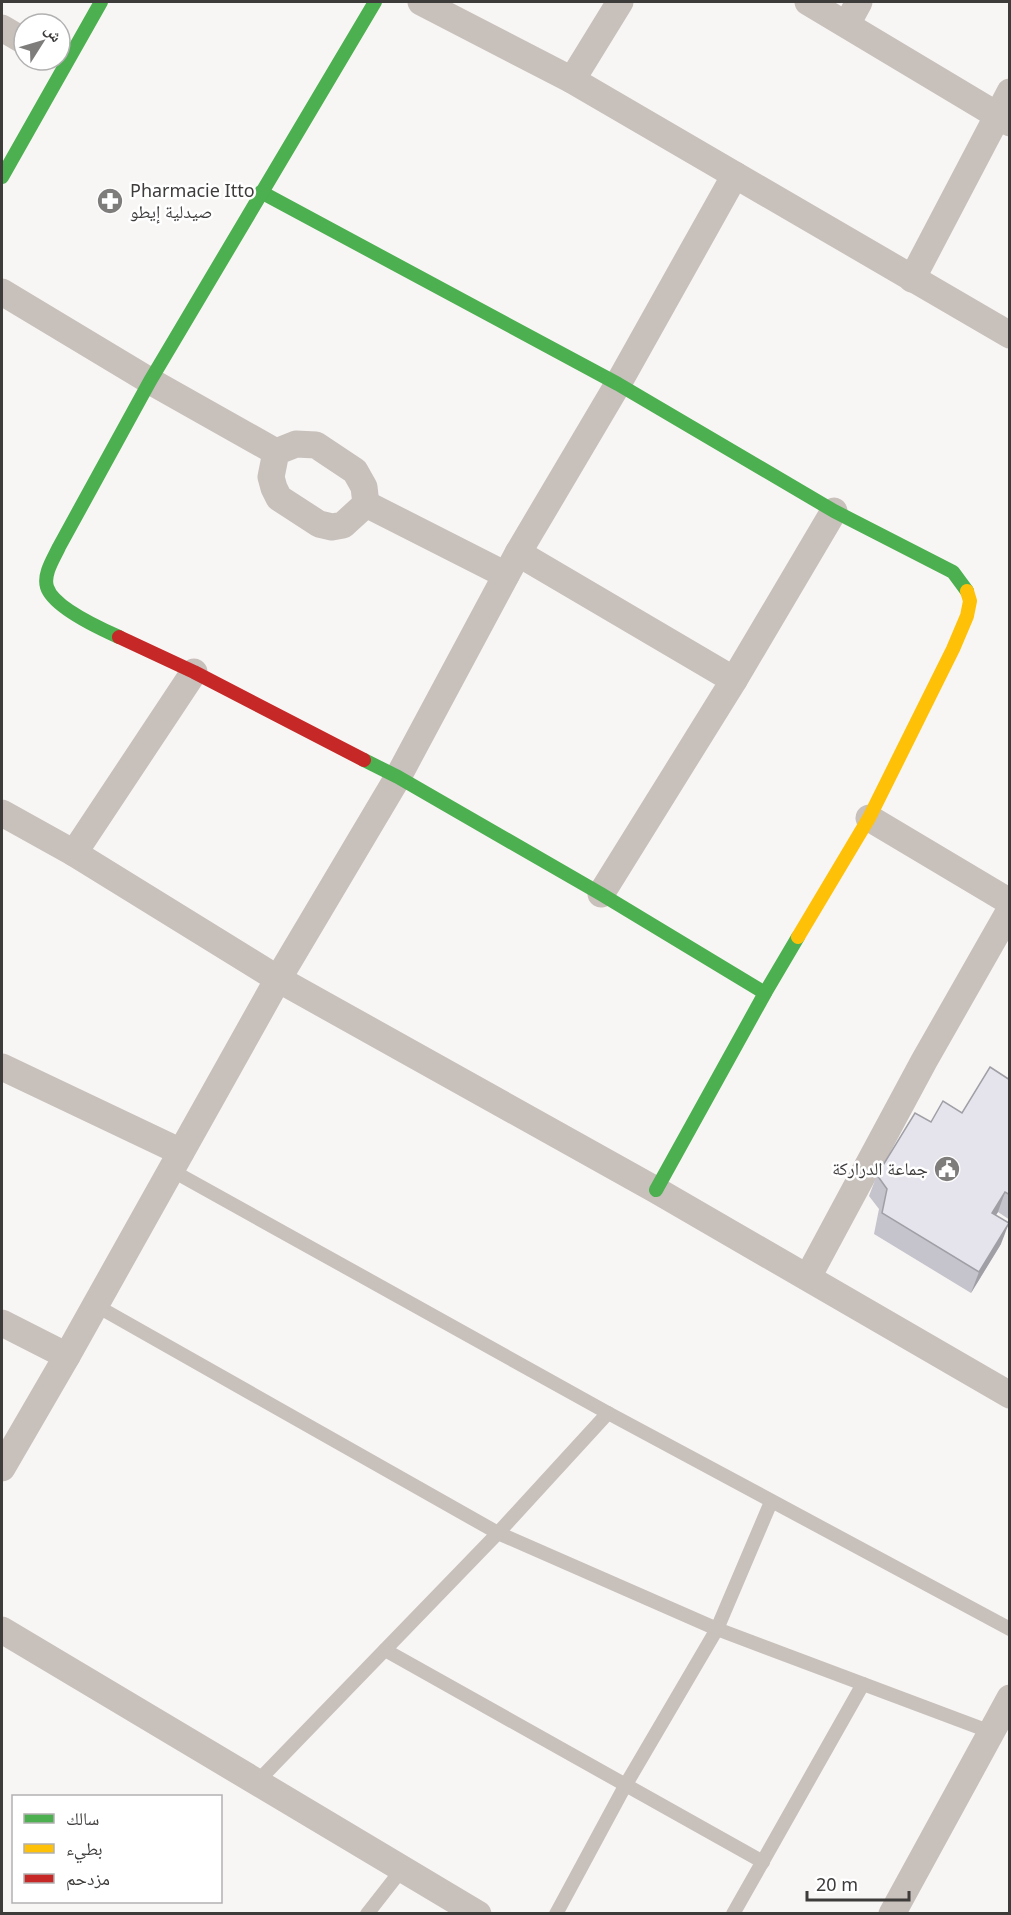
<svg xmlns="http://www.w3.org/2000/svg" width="1011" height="1915" viewBox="0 0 1011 1915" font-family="'Noto Sans','Noto Naskh Arabic',sans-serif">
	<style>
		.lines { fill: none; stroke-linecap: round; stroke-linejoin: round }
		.lane { stroke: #c8c0bb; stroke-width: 14 }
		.street { stroke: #c8c0bb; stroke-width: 27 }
		.fast { stroke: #4caf50; stroke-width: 14 }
		.slow { stroke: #ffc107; stroke-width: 14 }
		.jam { stroke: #c62828; stroke-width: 14 }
		.wall { fill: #c5c3cb }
		.shaded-wall { fill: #a09fa5 }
		.building { fill: #e5e3ec; stroke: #a09fa5; stroke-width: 1.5 }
		.labels { text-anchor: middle; stroke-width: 5; stroke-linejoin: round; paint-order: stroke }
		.poi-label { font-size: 18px; fill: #3e3c3b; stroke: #fff; text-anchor: start }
	</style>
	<rect width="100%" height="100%" fill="#f8f6f4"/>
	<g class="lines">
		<!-- lane -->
		<g class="lane">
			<polyline points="171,1170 608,1413 1010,1629"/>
			<polyline points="95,1305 498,1533 717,1629 991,1732"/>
			<polyline points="385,1650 763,1862"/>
			<polyline points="257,1782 498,1533 608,1413"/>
			<polyline points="367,1914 403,1868"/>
			<polyline points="556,1914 625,1786 717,1629 771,1502"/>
			<polyline points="733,1914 863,1684"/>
		</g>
		<!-- street -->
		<g class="street">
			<polyline points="421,2 572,80 1010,335"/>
			<polyline points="808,2 1010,123"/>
			<polyline points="847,24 859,2"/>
			<polyline points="2,28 24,41"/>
			<polyline points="572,80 620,2"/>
			<polyline points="912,279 1010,92"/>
			<polyline points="2,292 150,381 276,452"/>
			<polygon points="296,444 316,445 355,471 364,487 366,504 343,525 332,527 319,524 279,498 274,488 271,477 276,452"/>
			<polyline points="366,504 506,575"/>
			<polyline points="518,553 734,680"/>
			<polyline points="2,813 74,853 278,979 656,1190 1010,1395"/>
			<polyline points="869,818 1010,902"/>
			<polyline points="74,853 194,672"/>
			<polyline points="601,894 734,680 834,511"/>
			<polyline points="2,1067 181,1152"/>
			<polyline points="808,1277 924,1061 1010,910"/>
			<polyline points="2,1323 67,1356"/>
			<polyline points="2,1468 67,1356 278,979 398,777 518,553 618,384 735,175"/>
			<polyline points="2,1630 478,1914"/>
			<polyline points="892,1914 1010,1698"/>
		</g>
		<!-- fast -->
		<g class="fast">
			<polyline points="2,177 101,2"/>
			<polyline points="261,192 618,384 834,511 953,572 967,591"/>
			<path d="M119,637C101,629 53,607 47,587C43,574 54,558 59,547L150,381L375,2"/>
			<polyline points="364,760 398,777 601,894 765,993"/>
			<polyline points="656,1190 765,993 798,937"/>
		</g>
		<!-- slow -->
		<polyline class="slow" points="798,937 869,818 953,649 967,616 970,601 967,591"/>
		<!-- jam -->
		<polyline class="jam" points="119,637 194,672 364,760"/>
	</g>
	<!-- wall -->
	<polygon class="wall" points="1010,1080 1010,1220 998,1212 996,1215 1001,1244 971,1293 874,1234 879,1209 869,1196 877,1175 931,1122 962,1113"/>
	<!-- shaded-wall -->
	<g class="shaded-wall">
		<polygon points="1005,1192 998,1212 984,1233 992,1213"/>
		<polygon points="1009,1223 1001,1244 971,1293 979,1272"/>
	</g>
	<!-- building -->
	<polygon class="building" points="990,1067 1010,1080 1010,1195 1005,1192 992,1213 1009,1223 979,1272 882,1213 887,1189 877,1175 915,1113 931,1122 943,1101 962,1113"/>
	<!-- icons -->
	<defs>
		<g id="pharmacy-disc" transform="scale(1.35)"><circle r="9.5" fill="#7f7d7c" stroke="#fff"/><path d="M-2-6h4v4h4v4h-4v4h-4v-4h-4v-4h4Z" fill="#fff"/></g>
		<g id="civic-disc" transform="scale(1.35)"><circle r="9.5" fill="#7f7d7c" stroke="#fff"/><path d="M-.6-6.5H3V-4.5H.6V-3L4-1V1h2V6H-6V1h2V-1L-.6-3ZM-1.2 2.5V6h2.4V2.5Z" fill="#fff"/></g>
	</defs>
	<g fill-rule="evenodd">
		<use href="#pharmacy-disc" x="110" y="201"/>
		<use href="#civic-disc" x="947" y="1169"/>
	</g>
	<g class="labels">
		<!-- poi labels -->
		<g class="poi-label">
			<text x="130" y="197">Pharmacie Itto<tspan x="130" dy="21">صيدلية إيطو</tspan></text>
			<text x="928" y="1175" text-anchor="end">جماعة الدراركة</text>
		</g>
	</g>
	<!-- border -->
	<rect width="1011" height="1915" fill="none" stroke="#3e3c3b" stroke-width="6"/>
	<!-- legend -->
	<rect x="12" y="1795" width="210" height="108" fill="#ffffff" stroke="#b2b1b1" stroke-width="1.5"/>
	<rect x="24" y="1814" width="30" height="9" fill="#4caf50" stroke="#b2b1b1" stroke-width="1.5"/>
	<text x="66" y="1825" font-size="18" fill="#3e3c3b">سالك</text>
	<rect x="24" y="1844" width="30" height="9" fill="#ffc107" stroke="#b2b1b1" stroke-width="1.5"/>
	<text x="66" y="1855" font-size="18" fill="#3e3c3b">بطيء</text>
	<rect x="24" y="1874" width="30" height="9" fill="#c62828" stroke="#b2b1b1" stroke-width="1.5"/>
	<text x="66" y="1885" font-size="18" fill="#3e3c3b">مزدحم</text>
	<!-- north arrow -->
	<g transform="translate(42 42) rotate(53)"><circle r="28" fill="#ffffff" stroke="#b2b1b1" stroke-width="1.5"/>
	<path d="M0-4.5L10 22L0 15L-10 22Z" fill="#7f7d7c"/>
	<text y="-9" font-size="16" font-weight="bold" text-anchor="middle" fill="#3e3c3b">ش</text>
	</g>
	<!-- scale -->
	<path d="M807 1891v9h102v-9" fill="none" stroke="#3e3c3b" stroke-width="3"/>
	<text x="816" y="1891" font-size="18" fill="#3e3c3b" stroke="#ffffff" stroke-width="4.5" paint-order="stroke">20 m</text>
</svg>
